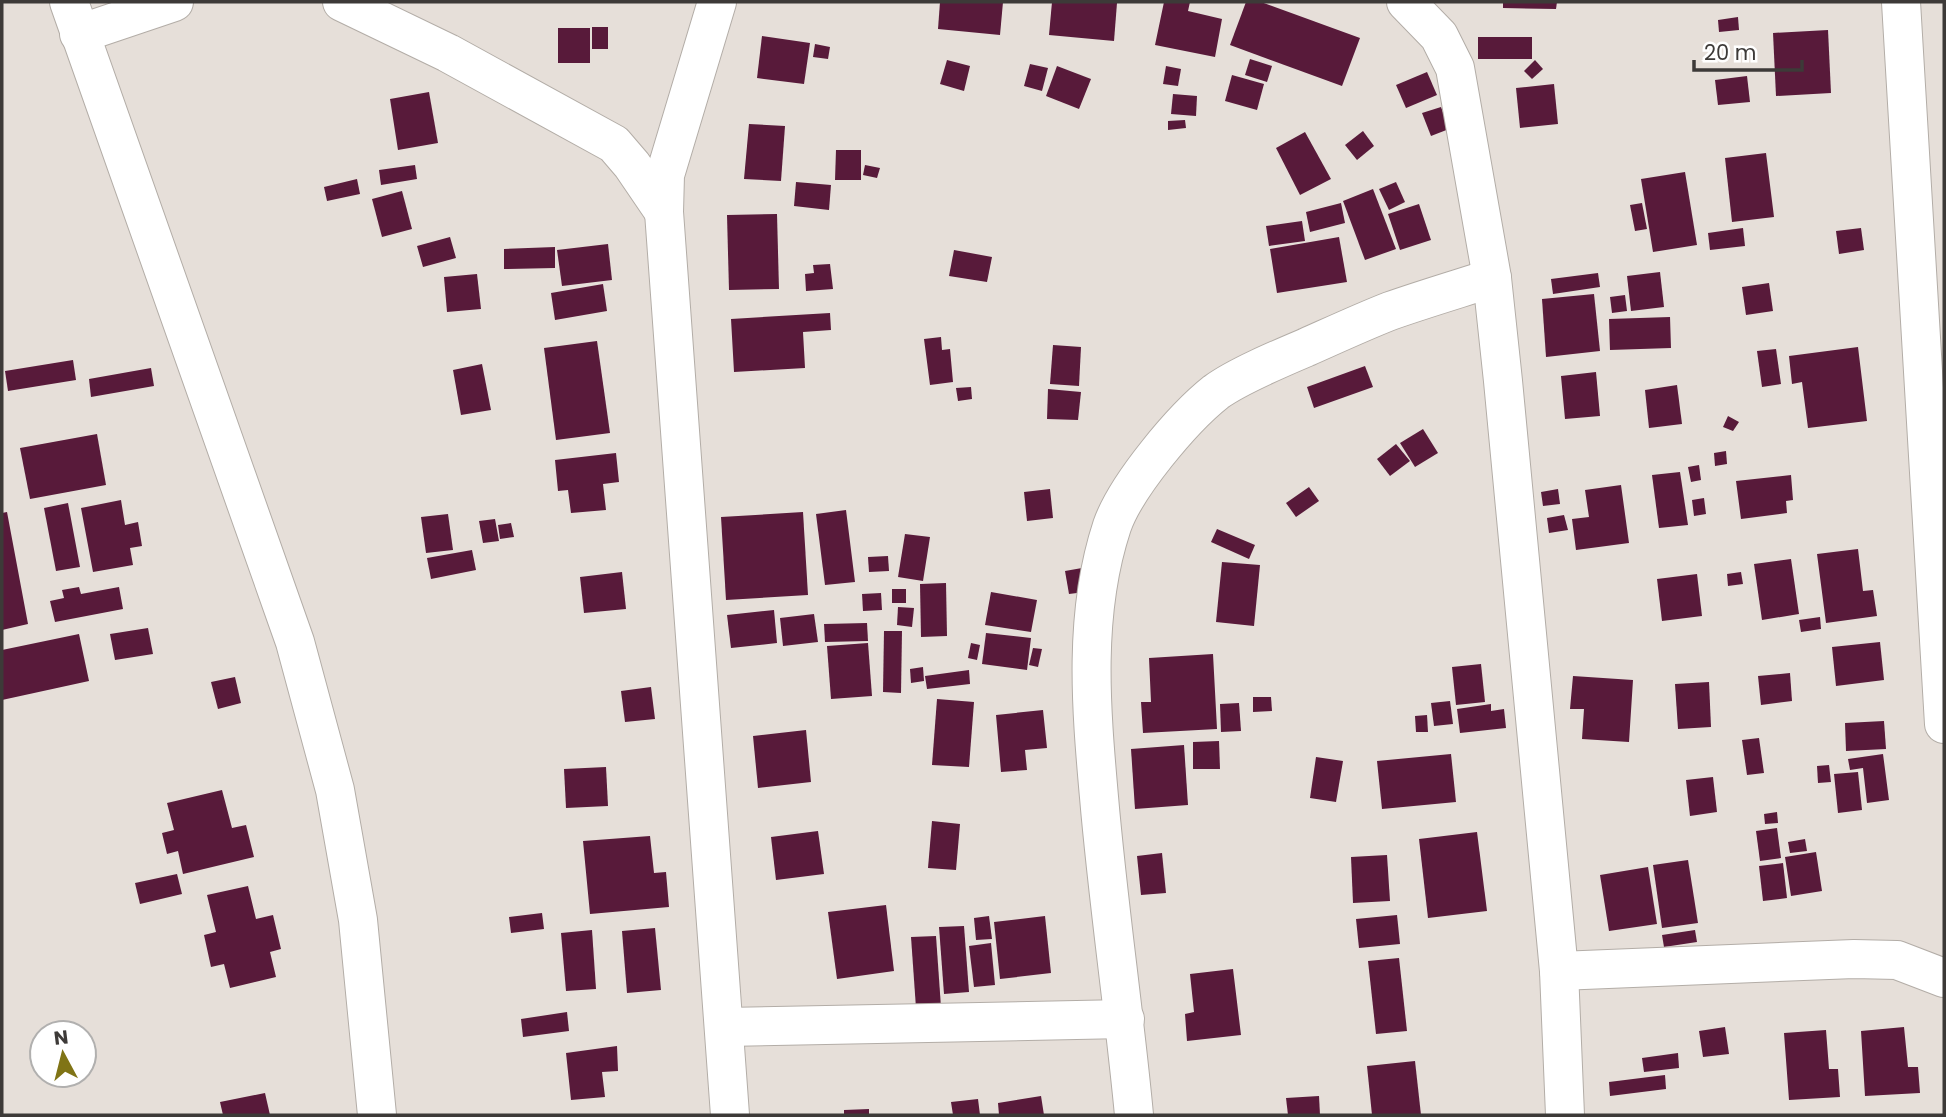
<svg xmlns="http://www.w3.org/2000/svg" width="1946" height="1117" viewBox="0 0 1946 1117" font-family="Poppins,sans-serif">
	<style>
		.building { fill: #581a3a }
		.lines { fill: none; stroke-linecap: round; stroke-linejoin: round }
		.street-casing { stroke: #b3ada7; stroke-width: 40 }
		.street { stroke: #fff; stroke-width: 38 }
	</style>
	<rect width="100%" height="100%" fill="#e6dfd9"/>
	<!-- building -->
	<g class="building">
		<polygon points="940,2 1003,2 1000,35 938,29"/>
		<polygon points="1052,2 1117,3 1114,41 1049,35"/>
		<polygon points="1164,2 1190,2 1188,11 1222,19 1215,57 1155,45"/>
		<polygon points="1246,2 1261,2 1360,38 1342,86 1230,45"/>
		<polygon points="1503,2 1557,2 1556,9 1503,8"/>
		<polygon points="1738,17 1739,30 1719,32 1718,20"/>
		<rect x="592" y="27" width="16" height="22"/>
		<rect x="558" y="28" width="32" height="35"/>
		<polygon points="1828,30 1831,93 1776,96 1773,33"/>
		<polygon points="762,36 810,43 804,84 757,78"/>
		<rect x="1478" y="37" width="54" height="22"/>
		<polygon points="815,44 830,47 828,59 813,57"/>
		<polygon points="1250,59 1272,66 1267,82 1245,75"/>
		<polygon points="947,60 970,66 964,91 940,84"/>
		<polygon points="1535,60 1543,69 1532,79 1524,71"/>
		<polygon points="1030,64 1048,68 1042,91 1024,86"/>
		<polygon points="1057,66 1091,79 1079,109 1046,96"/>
		<polygon points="1166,66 1181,69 1178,86 1163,84"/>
		<polygon points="1427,72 1437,95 1406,108 1396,85"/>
		<polygon points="1232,75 1264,84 1257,110 1225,101"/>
		<polygon points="1747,76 1750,102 1718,105 1715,80"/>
		<polygon points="1554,84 1558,124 1520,128 1516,88"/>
		<polygon points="429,92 438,143 398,150 390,99"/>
		<polygon points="1173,94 1197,96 1196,116 1171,114"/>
		<polygon points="1441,107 1449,129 1431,136 1422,113"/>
		<polygon points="1185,120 1186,128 1168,130 1168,121"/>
		<polygon points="749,124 785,126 781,181 744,179"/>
		<polygon points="1363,131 1374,146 1357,160 1345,145"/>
		<polygon points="1305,132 1331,179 1300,195 1276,148"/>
		<polygon points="836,150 861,150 861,180 835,180"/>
		<polygon points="1766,153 1774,217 1732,222 1725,158"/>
		<polygon points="415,165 417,179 381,185 379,170"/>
		<polygon points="865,165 880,168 877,178 863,175"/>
		<polygon points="1685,172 1697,245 1653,252 1641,179"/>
		<polygon points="357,179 360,194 327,201 324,187"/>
		<polygon points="796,182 831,185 829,210 794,206"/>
		<polygon points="1396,182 1405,202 1389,210 1379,189"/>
		<polygon points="1373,189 1396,249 1365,260 1343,201"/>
		<polygon points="402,191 412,229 382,237 372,199"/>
		<polygon points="1341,203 1345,223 1310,232 1306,212"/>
		<polygon points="1642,203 1647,229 1635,231 1630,205"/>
		<polygon points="1419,204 1431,240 1400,250 1388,214"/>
		<polygon points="777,214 779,289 729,290 727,215"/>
		<polygon points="1302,221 1305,241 1269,246 1266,226"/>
		<polygon points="1743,228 1745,246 1710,250 1708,233"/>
		<polygon points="1861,228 1864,250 1839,254 1836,231"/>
		<polygon points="450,237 456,258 423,267 417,246"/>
		<polygon points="1339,237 1347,282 1277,293 1270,249"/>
		<polygon points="608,244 612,280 562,286 557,250"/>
		<polygon points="555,247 555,268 504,269 504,249"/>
		<polygon points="954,250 992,257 987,282 949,276"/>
		<polygon points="830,264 833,289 806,291 805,274 814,273 813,265"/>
		<polygon points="1660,272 1664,307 1631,311 1627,276"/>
		<polygon points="1598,273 1600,287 1553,294 1551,279"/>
		<polygon points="477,274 481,309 447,312 444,277"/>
		<polygon points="1769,283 1773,311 1746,315 1742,287"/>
		<polygon points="603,284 607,311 555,320 551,293"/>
		<polygon points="1594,294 1600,351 1546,357 1542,299"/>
		<polygon points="1625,295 1627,311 1612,313 1610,297"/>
		<polygon points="830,313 831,330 803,332 805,368 734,372 731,319"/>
		<polygon points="1670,317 1671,348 1610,350 1609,319"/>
		<polygon points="941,337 942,350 950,349 953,382 930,385 924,339"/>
		<polygon points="597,341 610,433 556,440 544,348"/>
		<polygon points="1053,345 1081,347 1079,386 1050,384"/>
		<polygon points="1858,347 1867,421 1808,428 1802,382 1792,384 1789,356"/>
		<polygon points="1776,349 1781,384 1762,387 1757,351"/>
		<polygon points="73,360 76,380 8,391 5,371"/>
		<polygon points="482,364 491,410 461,415 453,370"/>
		<polygon points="1365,366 1373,387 1314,408 1307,387"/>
		<polygon points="151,368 154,386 91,397 89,379"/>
		<polygon points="1596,372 1600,416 1565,419 1561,376"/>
		<polygon points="1677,385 1682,424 1649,428 1645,390"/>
		<polygon points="971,387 972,399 958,401 956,388"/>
		<polygon points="1048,389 1081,392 1078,420 1047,419"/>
		<polygon points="1728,416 1739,422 1733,431 1723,427"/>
		<polygon points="1423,429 1438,453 1415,467 1400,443"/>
		<polygon points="97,434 106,485 30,499 20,448"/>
		<polygon points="1396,444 1410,461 1390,476 1377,459"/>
		<polygon points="1726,451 1727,464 1715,466 1714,453"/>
		<polygon points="616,453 619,482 603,484 606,510 571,513 568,490 558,491 555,460"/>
		<polygon points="1699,465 1701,480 1691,482 1688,467"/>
		<polygon points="1680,472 1688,525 1659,528 1652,475"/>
		<polygon points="1791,475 1793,500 1786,501 1787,513 1741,519 1736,481"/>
		<polygon points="1621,485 1629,543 1576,550 1572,519 1589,517 1585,490"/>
		<polygon points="1309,487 1319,501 1296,517 1286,503"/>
		<polygon points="1050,489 1053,518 1027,521 1024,492"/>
		<polygon points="1558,489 1560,504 1543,506 1541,492"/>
		<polygon points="1704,498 1706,514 1694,516 1692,500"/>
		<polygon points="121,500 125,525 138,522 142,546 130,548 133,565 93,572 81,508"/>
		<polygon points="68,503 80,567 56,571 44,508"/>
		<polygon points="846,510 855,582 825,585 816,514"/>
		<polygon points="7,512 28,624 2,630 2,513"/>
		<polygon points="803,512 808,595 726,600 721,517"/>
		<polygon points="448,514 453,550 426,553 421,517"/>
		<polygon points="1564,515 1568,530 1549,533 1547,518"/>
		<polygon points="495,519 499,541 483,543 479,521"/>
		<polygon points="511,523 514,537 500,539 498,525"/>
		<polygon points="1217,529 1255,545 1249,559 1211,542"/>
		<polygon points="905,534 930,537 923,581 898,577"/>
		<polygon points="1858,549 1863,591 1873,590 1877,616 1826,623 1817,554"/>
		<polygon points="472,550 476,570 431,579 427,558"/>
		<polygon points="888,556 889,571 869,572 868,557"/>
		<polygon points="1791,559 1799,614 1762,620 1754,564"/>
		<polygon points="1222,562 1260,565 1254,626 1216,622"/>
		<polygon points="1082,568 1085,592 1069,594 1065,571"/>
		<polygon points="622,572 626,609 584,613 580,577"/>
		<polygon points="1741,572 1743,584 1728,586 1727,574"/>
		<polygon points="1697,574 1702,616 1662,621 1657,579"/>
		<polygon points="946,583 947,636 921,637 920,584"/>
		<polygon points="79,587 81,594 119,587 123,609 55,622 50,601 64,598 62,590"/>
		<rect x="892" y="589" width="14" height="14"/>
		<polygon points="991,592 1037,600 1031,632 985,625"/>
		<polygon points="881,593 882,610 863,611 862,594"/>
		<polygon points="898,607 914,608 912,627 897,625"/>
		<polygon points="774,610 777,643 731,648 727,615"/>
		<polygon points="814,614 818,642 783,646 780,618"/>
		<polygon points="1820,617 1821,629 1801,632 1799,620"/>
		<polygon points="867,623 868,641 825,642 824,624"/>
		<polygon points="148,628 153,654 115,660 110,634"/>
		<polygon points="884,631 902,631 901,693 883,692"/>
		<polygon points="986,633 1031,638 1027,670 982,664"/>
		<polygon points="79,634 89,681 2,700 2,650"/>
		<polygon points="1880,642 1884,680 1836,686 1832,647"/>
		<polygon points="868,643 872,696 831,699 827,646"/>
		<polygon points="971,643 980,645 977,660 968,658"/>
		<polygon points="1033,648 1042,649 1038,667 1029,665"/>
		<polygon points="1213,654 1217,729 1143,733 1141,702 1151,702 1149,658"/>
		<polygon points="1481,664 1485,702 1456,705 1452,667"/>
		<polygon points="923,667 924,681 911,683 910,669"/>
		<polygon points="969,670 970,684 927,689 925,676"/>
		<polygon points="1790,673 1792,701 1761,705 1758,676"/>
		<polygon points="1573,676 1633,680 1629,742 1582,739 1584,709 1570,709"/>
		<polygon points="235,677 241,703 218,709 211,682"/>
		<polygon points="1709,682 1711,727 1678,729 1675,684"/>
		<polygon points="651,687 655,719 625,722 621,691"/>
		<polygon points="1253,697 1271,697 1272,711 1253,712"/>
		<polygon points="937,699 974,702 969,767 932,765"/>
		<polygon points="1450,701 1453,724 1434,726 1431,703"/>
		<polygon points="1239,703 1241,731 1221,732 1220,704"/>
		<polygon points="1491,704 1491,711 1504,709 1506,728 1460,733 1457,709"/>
		<polygon points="1043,710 1047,748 1025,750 1027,770 1001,772 996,715"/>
		<polygon points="1427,715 1428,732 1416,732 1415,716"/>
		<polygon points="1884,721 1886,749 1846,751 1845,723"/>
		<polygon points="806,730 811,782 758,788 753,736"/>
		<polygon points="1759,738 1764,773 1747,775 1742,740"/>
		<polygon points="1219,741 1220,769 1193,769 1193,742"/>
		<polygon points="1184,745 1188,805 1135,809 1131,749"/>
		<polygon points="1451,754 1456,802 1382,809 1377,761"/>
		<polygon points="1883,754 1889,800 1867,803 1863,768 1850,770 1848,759"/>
		<polygon points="1316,757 1343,761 1336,802 1310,798"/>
		<polygon points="1829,765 1831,782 1818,783 1817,766"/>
		<polygon points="606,767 608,806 566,808 564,769"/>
		<polygon points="1858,772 1862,810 1838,813 1834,774"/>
		<polygon points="1713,777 1717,812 1690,816 1686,780"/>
		<polygon points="222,790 232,828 246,825 254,857 183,874 178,851 167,854 162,833 174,830 167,803"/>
		<polygon points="1777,812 1778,823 1765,824 1764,814"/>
		<polygon points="932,821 960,824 956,870 928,868"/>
		<polygon points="1777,828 1781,858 1760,861 1756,831"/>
		<polygon points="818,831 824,874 776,880 771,837"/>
		<polygon points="1477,832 1487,911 1428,918 1419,839"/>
		<polygon points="650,836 654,873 666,872 669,907 590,914 583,841"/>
		<polygon points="1805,839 1807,851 1790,853 1788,842"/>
		<polygon points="1816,852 1822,891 1791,896 1785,857"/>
		<polygon points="1162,853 1166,893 1141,895 1137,856"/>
		<polygon points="1387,855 1390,901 1353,903 1351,857"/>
		<polygon points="1688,860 1698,923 1662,928 1653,865"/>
		<polygon points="1783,863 1787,898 1763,901 1759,866"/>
		<polygon points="1648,867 1657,924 1609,931 1600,875"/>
		<polygon points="177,874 182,894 140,904 135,883"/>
		<polygon points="248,886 256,919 273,915 281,949 270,952 276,977 230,988 224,964 211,967 204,935 216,932 207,895"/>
		<polygon points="886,905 894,971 837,979 828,912"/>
		<polygon points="542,913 544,929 511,933 509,917"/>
		<polygon points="1397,915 1400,944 1359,948 1356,919"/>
		<polygon points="989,916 992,939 976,940 974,918"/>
		<polygon points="1045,916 1051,973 1000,979 994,922"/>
		<polygon points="964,926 969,992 944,994 939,927"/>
		<polygon points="655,928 661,990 627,993 622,931"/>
		<polygon points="592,930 596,989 566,991 561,933"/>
		<polygon points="1695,930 1697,942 1664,947 1662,935"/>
		<polygon points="936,936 941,1007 916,1008 911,937"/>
		<polygon points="991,943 995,985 974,987 969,946"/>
		<polygon points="1399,958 1407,1031 1376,1034 1368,961"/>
		<polygon points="1233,969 1241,1035 1187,1041 1185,1014 1194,1012 1190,974"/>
		<polygon points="567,1012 569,1031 523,1037 521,1019"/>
		<polygon points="1725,1027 1729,1054 1703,1057 1699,1031"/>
		<polygon points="1904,1027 1908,1067 1918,1067 1920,1093 1865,1096 1861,1031"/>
		<polygon points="1826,1030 1829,1069 1838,1069 1840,1097 1789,1100 1784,1033"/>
		<polygon points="617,1046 618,1071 602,1072 605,1097 571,1100 566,1053"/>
		<polygon points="1678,1053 1679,1068 1644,1072 1642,1058"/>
		<polygon points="1415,1061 1421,1115 1372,1115 1367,1066"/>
		<polygon points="1665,1075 1666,1089 1610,1096 1609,1082"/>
		<polygon points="265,1093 270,1115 223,1115 220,1102"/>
		<polygon points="1041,1096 1044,1115 999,1115 998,1103"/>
		<polygon points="1319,1096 1320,1115 1288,1115 1286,1098"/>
		<polygon points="978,1099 980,1115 953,1115 951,1102"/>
		<polygon points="869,1109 869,1115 844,1115 844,1110"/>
	</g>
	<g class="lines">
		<!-- street casing -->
		<g class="street-casing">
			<g id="street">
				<polyline points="69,2 295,642 335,790 358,920 377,1115"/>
				<polyline points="342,2 448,53 614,144 632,165 664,212"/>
				<polyline points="717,2 665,175 664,212 730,1115"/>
				<polyline points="1406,2 1439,36 1455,68 1492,278 1503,381 1559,971 1565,1115"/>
				<polyline points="1901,2 1944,724"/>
				<polyline points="79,34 174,2"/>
				<polyline points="1559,971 1854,959 1897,960 1944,978"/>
				<polyline points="725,1027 1125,1019"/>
				<path d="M1134,1115C1124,1009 1108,903 1099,797C1091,707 1083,614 1112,526C1126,486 1182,419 1216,392C1238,376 1281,358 1307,347C1334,335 1362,322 1390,311C1424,299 1458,289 1492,278"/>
			</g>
		</g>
		<!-- street -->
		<use href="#street" class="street"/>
	</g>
	<!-- border -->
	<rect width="1946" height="1117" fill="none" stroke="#3d3a38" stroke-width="7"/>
	<!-- north arrow -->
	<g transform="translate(63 1054) rotate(353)"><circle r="33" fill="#ffffff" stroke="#b1b0af" stroke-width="2"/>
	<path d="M0-5L12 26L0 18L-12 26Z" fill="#807416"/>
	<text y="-10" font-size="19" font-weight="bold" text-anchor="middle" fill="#3d3a38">N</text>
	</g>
	<!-- scale -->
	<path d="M1694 60v10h108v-10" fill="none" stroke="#3d3a38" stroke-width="3.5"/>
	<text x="1704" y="60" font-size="21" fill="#3d3a38" stroke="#ffffff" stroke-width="5" paint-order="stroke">20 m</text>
</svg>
